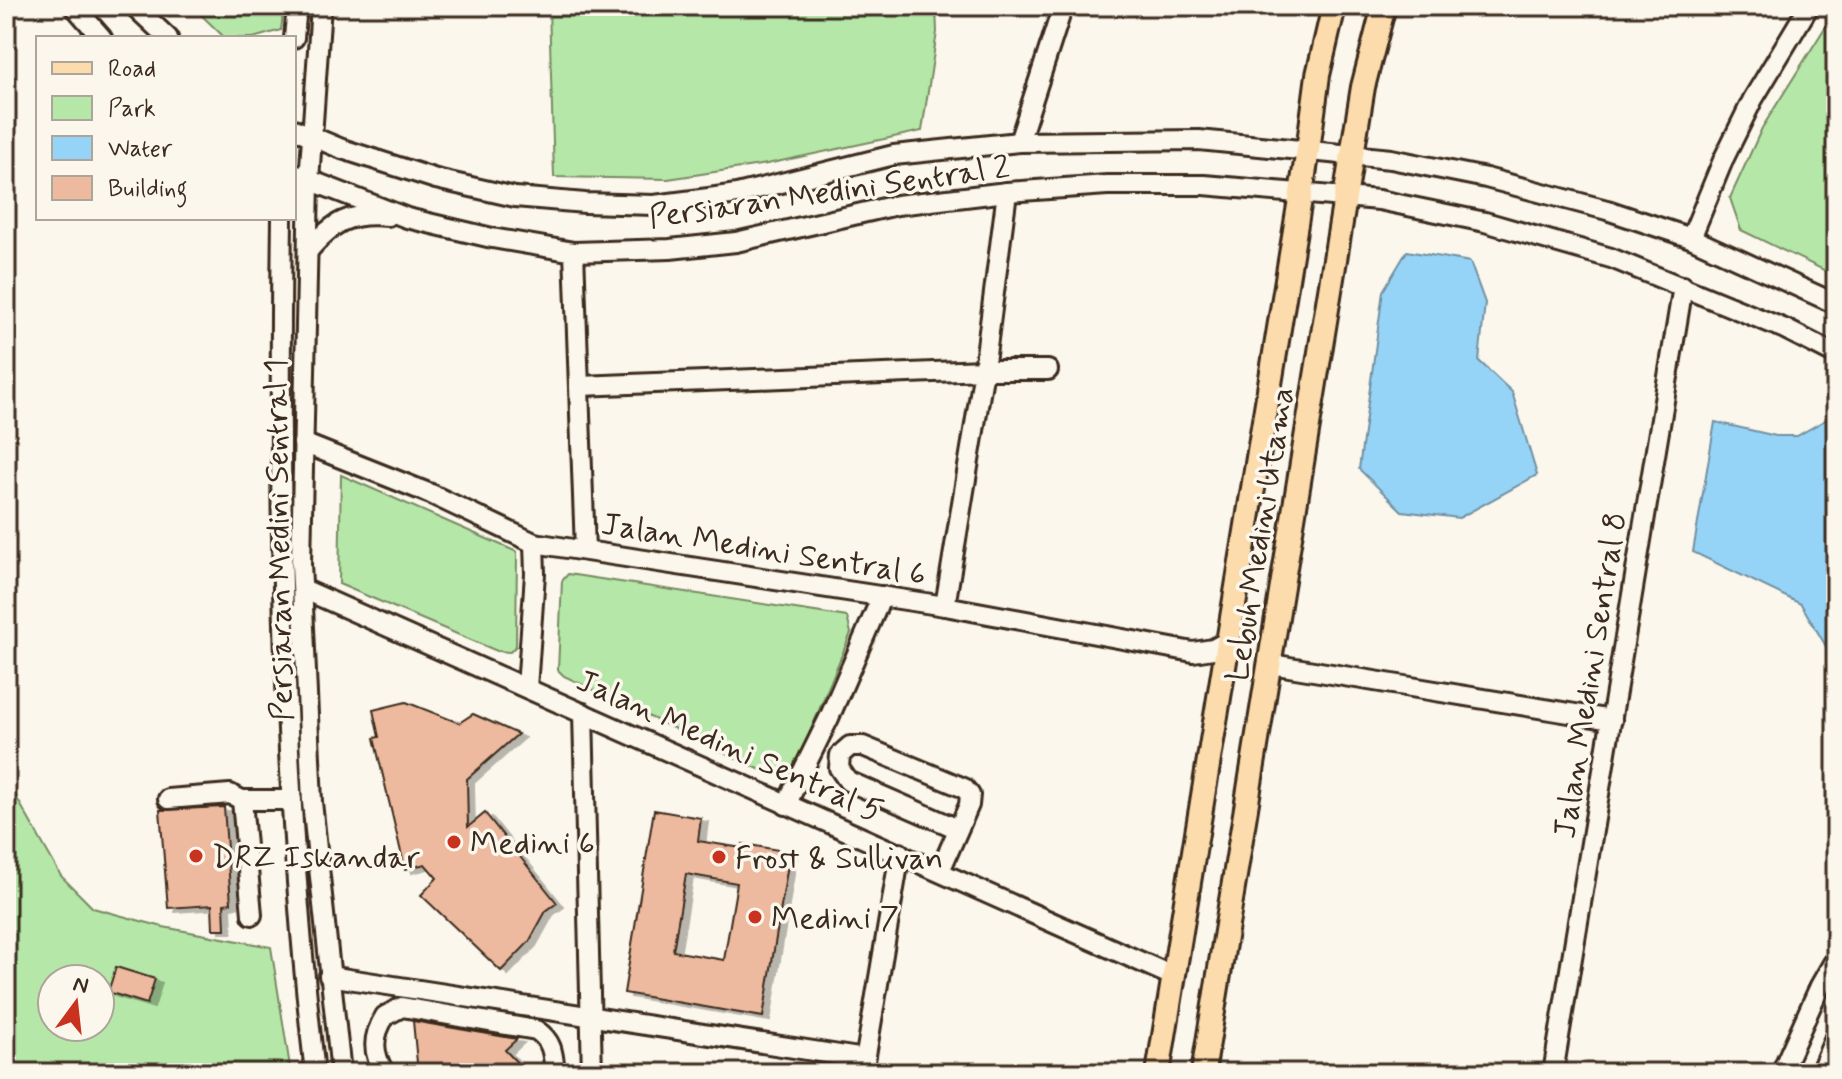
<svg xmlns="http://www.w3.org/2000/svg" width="1842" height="1079" viewBox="0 0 1842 1079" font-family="Mynerve,sans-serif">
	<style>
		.green { fill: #b5e8a8; stroke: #788963; stroke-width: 2; fill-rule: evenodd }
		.water { fill: #96d4f7; stroke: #7290a0; stroke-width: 2 }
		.building { fill: #edba9f; stroke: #3b2a1e; stroke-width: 2; fill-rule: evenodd; filter: url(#shadow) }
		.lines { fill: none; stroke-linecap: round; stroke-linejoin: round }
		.minor-casing { stroke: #3b2a1e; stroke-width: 24 }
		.major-casing { stroke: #3b2a1e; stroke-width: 28 }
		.minor { stroke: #fbf7ec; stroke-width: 18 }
		.major { stroke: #fcdcac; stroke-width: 22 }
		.poi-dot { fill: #c8321e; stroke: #fbf7ec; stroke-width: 3 }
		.labels { text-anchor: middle; stroke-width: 7; stroke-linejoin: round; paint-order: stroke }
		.street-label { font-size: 32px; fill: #3b2a1e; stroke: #fbf7ec }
		.poi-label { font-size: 32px; fill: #3b2a1e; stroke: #fbf7ec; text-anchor: start }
	</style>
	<defs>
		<filter id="shadow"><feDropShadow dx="7" dy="4" stdDeviation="0" flood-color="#0004"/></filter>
	</defs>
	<rect width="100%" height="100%" fill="#fbf7ec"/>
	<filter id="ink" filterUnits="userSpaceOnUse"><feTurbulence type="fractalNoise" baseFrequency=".0125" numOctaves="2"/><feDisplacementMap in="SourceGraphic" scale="16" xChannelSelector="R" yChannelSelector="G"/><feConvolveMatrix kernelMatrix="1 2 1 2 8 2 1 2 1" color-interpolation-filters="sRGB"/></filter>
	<g filter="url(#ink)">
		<!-- green -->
		<g class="green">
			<polygon points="192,6 284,6 281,30 253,38 225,38"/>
			<polygon points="549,6 936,6 937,32 922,131 767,164 668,179 554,177"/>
			<polygon points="1836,10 1836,276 1741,230 1730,198 1762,128"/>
			<polygon points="341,475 517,552 516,646 510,652 497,651 339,584"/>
			<polygon points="568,574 847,617 851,633 795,768 785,774 765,772 564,676 558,670 562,581"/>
			<path d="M6,779L61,876L93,908L163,927L271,947L291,1073H88L49,1067L6,1070ZM52,979H100V1027H52Z"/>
		</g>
		<!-- water -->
		<g class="water">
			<polygon points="1407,251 1470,262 1485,303 1479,361 1512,392 1537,475 1459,518 1402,511 1359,469 1383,291"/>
			<polygon points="1836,414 1836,663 1801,604 1693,552 1715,422 1776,436 1797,436"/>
		</g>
		<!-- building -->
		<g class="building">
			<polygon points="406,702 459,723 473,714 518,734 467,779 468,827 485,813 557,903 546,911 529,942 501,971 421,895 437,878 425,864 405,869 374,738 379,737 373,710"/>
			<polygon points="224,807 231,903 224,904 225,929 213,929 212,905 168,908 160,810"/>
			<path d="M654,810L701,818L698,841L742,848L743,844L790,852L763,1017L624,993ZM686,874L737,883L724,960L673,951Z"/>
			<polygon points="116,967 155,979 147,1004 108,992"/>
			<polygon points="413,1021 517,1039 505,1050 527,1073 418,1073"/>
		</g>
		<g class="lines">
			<!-- minor casing -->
			<g class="minor-casing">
				<g id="minor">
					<polyline points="74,6 102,38"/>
					<polyline points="134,6 168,38"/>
					<polyline points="321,6 309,181 301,563 312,802 341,1073"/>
					<polyline points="294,38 297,6"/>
					<polyline points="294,129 342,149 436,179 515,197 585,203 654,205 709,198 737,194 894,155 1019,142 1199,140 1391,159 1486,178 1607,210 1691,238 1836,304"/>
					<polyline points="1019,142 1063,6"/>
					<polyline points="294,174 407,218 492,238 574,252 670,249 736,242 897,205 1007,192 1107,185 1204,185 1379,200 1485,222 1611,258 1785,329 1836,355"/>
					<path d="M282,218C278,503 282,789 315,1073"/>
					<polyline points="1691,238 1724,158 1753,99 1809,6"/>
					<path d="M308,251C333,222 349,212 388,216"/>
					<polyline points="574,252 585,550"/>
					<polyline points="580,386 984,370 1048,370"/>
					<polyline points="303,443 431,494 534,543 945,606 1193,652 1213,649 1231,639"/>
					<polyline points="303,589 1175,977"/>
					<polyline points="945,606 984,370 1007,192"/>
					<polyline points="1271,664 1612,720"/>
					<polyline points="527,688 535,574 534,543"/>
					<polyline points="583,713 592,1073"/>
					<polyline points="168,799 230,794 242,800 252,915"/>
					<polyline points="242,800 292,800"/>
					<polyline points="786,805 829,718 882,596"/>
					<polyline points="940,871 969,805 970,795 964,788 863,746 850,746 840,755 839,768 848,781 958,829"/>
					<polyline points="329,976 865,1059"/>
					<path d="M385,1073C372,1053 372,1037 385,1016L402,1007L536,1030C553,1041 553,1054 555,1073"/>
					<polyline points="863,1073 900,853"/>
					<polyline points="1553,1073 1683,286"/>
					<polyline points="1781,1073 1820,986 1836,958"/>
					<polyline points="1820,1073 1836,1035"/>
				</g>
			</g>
			<!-- major casing -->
			<g class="major-casing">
				<g id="major">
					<polyline points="1158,1073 1308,150 1318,75 1334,6"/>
					<polyline points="1203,1073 1363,87 1384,6"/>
				</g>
			</g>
			<!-- minor -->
			<use href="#minor" class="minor"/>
			<!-- major -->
			<use href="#major" class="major"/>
		</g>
	</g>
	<!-- markers -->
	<g class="poi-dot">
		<circle cx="454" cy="842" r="8"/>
		<circle cx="196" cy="856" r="8"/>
		<circle cx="719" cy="857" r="8"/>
		<circle cx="755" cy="917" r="8"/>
	</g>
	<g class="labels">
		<!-- street labels -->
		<g class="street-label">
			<text transform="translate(829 191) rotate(-8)" y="11">Persiaran Medini Sentral 2</text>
			<text transform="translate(1259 534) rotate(-81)" y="11">Lebuh Medini Utama</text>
			<text transform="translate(278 540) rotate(-91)" y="11">Persiaran Medini Sentral 1</text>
			<text transform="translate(764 548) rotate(9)" y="11">Jalan Medini Sentral 6</text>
			<text transform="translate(1589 675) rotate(-81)" y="11">Jalan Medini Sentral 8</text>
			<text transform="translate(730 745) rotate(24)" y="11">Jalan Medini Sentral 5</text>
		</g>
		<!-- poi labels -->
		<g class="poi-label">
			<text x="470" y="853">Medini 6</text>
			<text x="212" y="867">DRZ Iskandar</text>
			<text x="735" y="868">Frost &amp; Sullivan</text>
			<text x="771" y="928">Medini 7</text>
		</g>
	</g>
	<!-- margin -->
	<rect width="1842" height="1079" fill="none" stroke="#fbf7ec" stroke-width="32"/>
	<rect x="16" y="16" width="1810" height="1047" fill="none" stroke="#3b2a1e" stroke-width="3" filter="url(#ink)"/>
	<!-- legend -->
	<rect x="36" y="36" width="260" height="184" fill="#fbf7ec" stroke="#aea59a" stroke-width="2"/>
	<rect x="52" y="62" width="40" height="12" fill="#fcdcac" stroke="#aea59a" stroke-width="2"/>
	<text x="108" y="76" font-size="24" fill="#3b2a1e">Road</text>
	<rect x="52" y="96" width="40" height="24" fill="#b5e8a8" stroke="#aea59a" stroke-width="2"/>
	<text x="108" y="116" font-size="24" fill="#3b2a1e">Park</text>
	<rect x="52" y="136" width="40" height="24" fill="#96d4f7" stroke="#aea59a" stroke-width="2"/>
	<text x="108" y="156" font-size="24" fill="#3b2a1e">Water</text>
	<rect x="52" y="176" width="40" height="24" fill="#edba9f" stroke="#aea59a" stroke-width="2"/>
	<text x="108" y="196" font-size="24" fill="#3b2a1e">Building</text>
	<!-- north arrow -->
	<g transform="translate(76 1003) rotate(15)"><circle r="38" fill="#fbf7ec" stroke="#aea59a" stroke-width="2"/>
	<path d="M0-6L14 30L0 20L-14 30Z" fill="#c8321e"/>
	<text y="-12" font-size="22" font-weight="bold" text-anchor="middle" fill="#3b2a1e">N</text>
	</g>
</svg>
